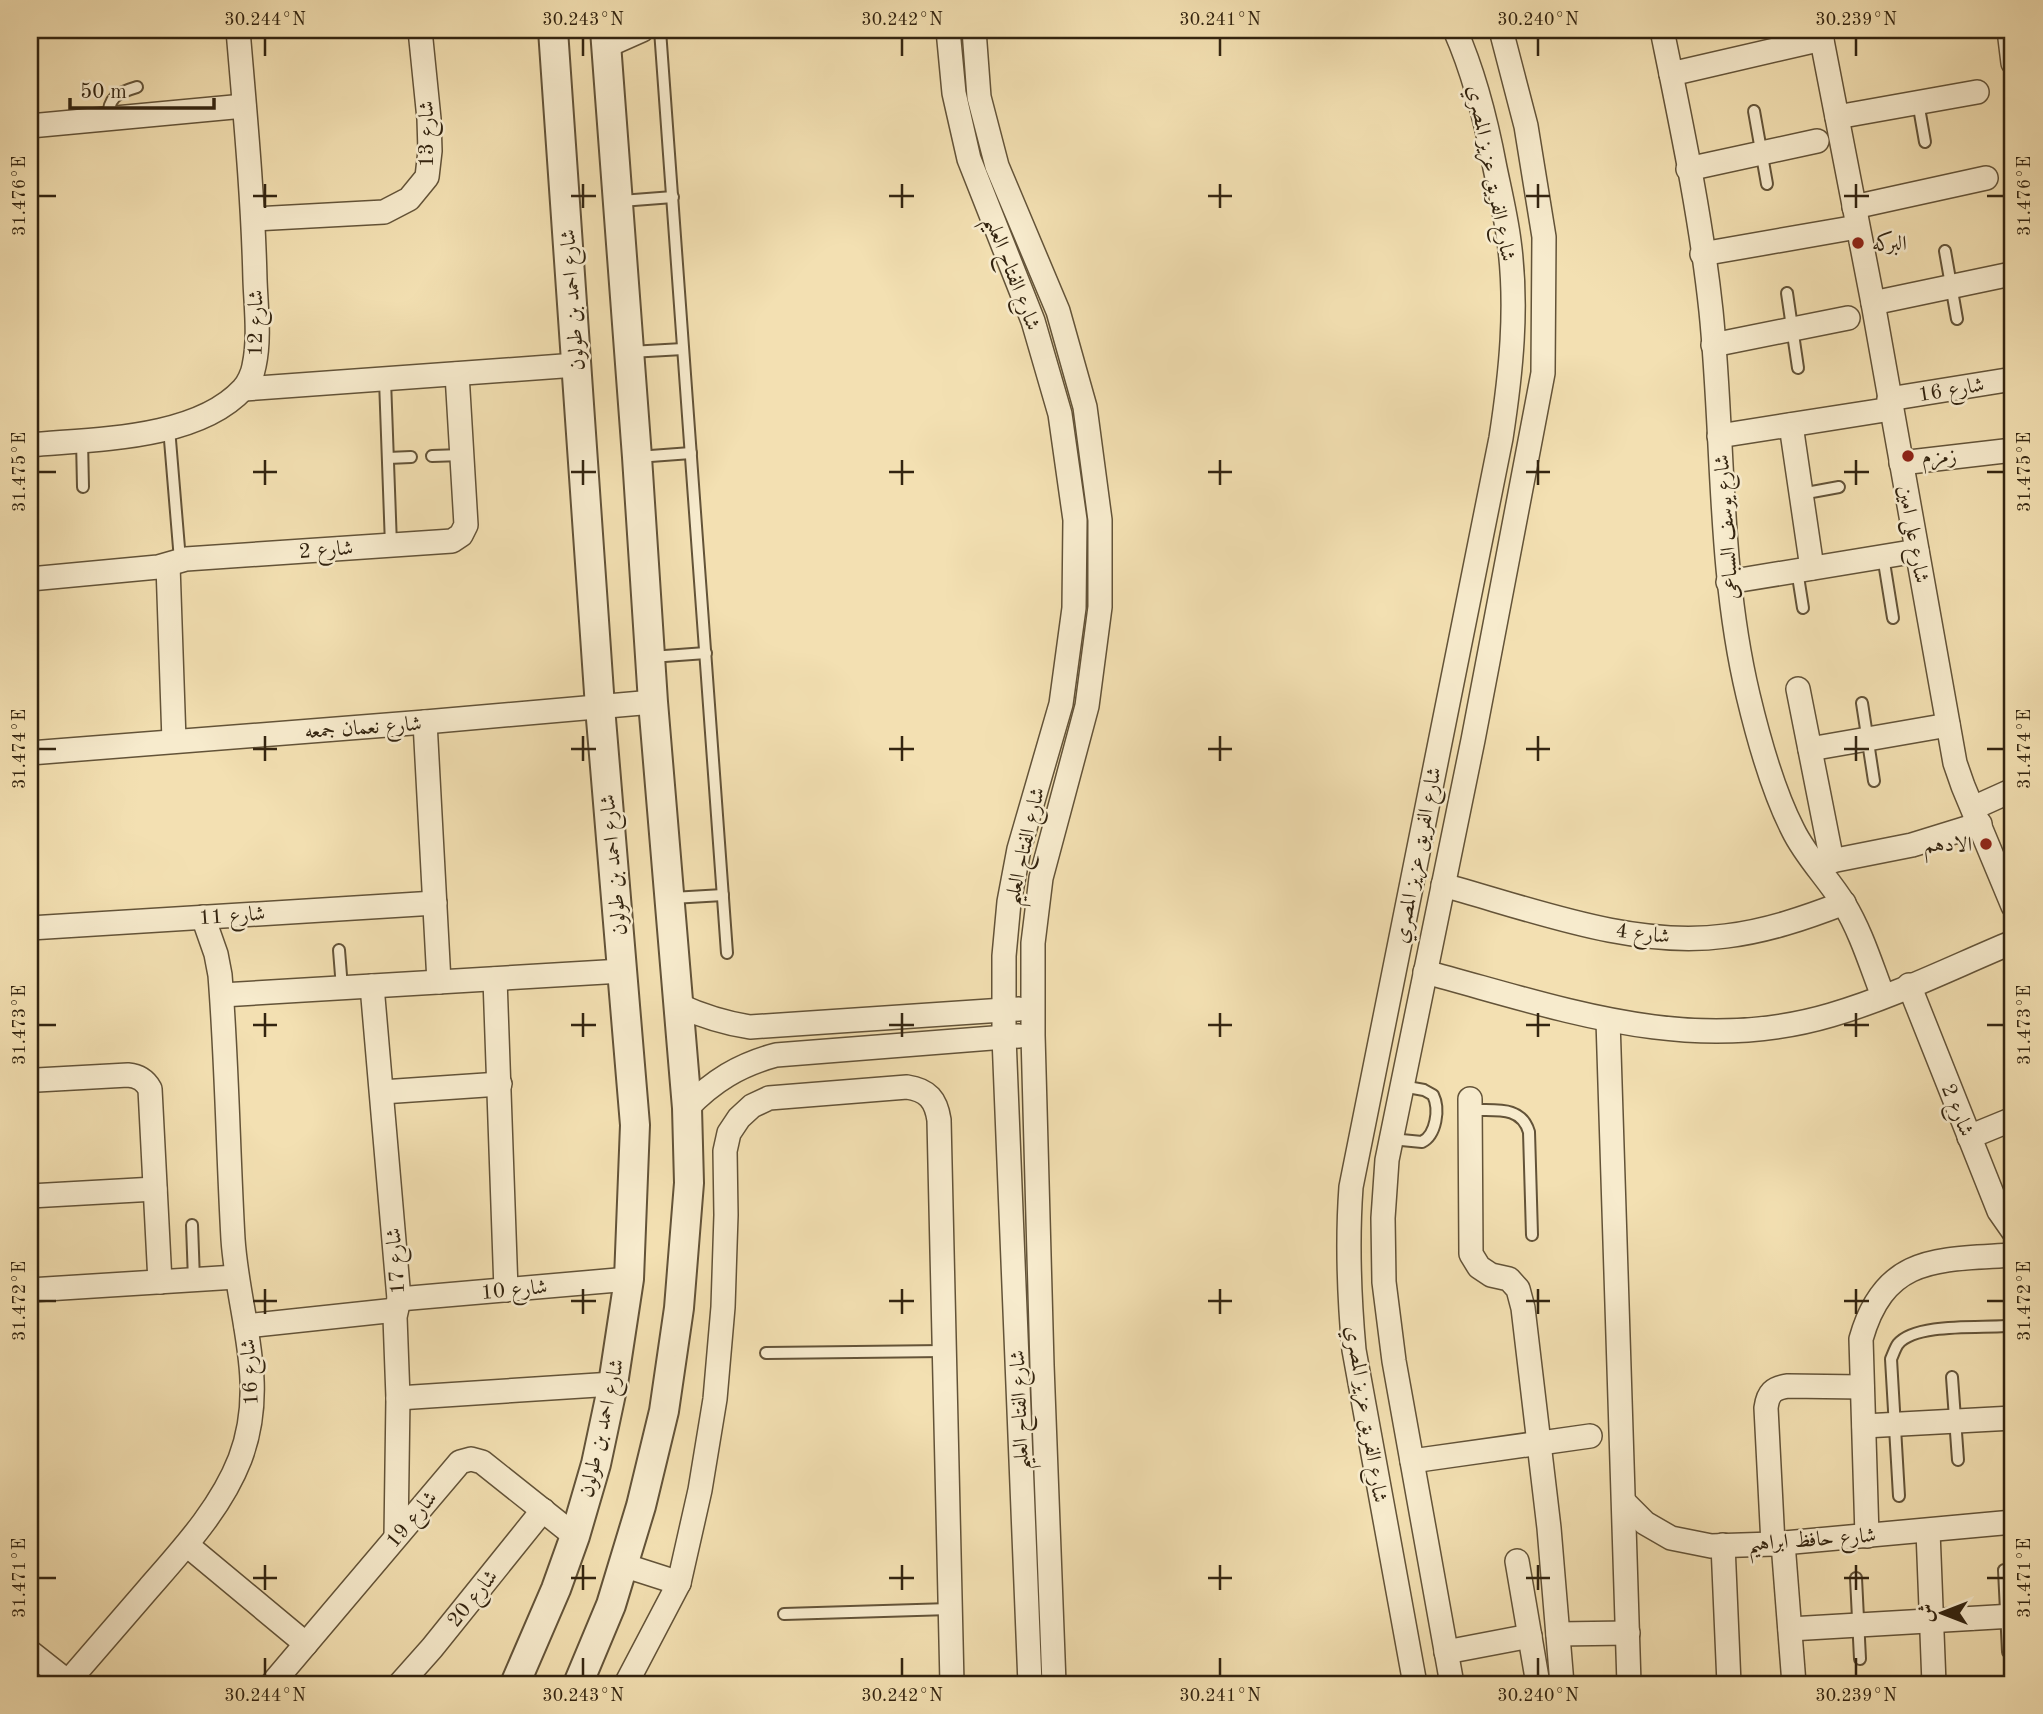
<svg xmlns="http://www.w3.org/2000/svg" width="2043" height="1714" viewBox="0 0 2043 1714" font-family="'Old Standard TT',Amiri,serif">
	<style>
		.lines { fill: none; stroke-linecap: round; stroke-linejoin: round }
		.service-casing { stroke: #635338; stroke-width: 14 }
		.minor-casing { stroke: #635338; stroke-width: 26 }
		.tertiary-casing { stroke: #635338; stroke-width: 32 }
		.service { stroke: #f7ebcd; stroke-width: 10 }
		.minor { stroke: #f7ebcd; stroke-width: 23 }
		.tertiary { stroke: #f7ebcd; stroke-width: 28 }
		.ticks { fill: none; stroke: #332410; stroke-width: 2.5 }
		.poi-dot { fill: #8f2418; stroke: #f7ebcd; stroke-width: 2.5 }
		.labels { text-anchor: middle; stroke-width: 5; stroke-linejoin: round; paint-order: stroke }
		.street-label { font-size: 21px; fill: #332410; stroke: #f7ebcd }
		.poi-label { font-size: 21px; fill: #332410; stroke: #f7ebcd; text-anchor: start }
		.neatline { fill: none; stroke: #332410; stroke-width: 2.5 }
		.ticks-label { font-size: 18px; text-anchor: middle; fill: #332410 }
	</style>
	<rect width="100%" height="100%" fill="#f3e0b2"/>
	<filter id="stains"><feTurbulence type="fractalNoise" baseFrequency=".00286" numOctaves="4"/><feColorMatrix values="0 0 0 0 .2 0 0 0 0 .09 0 0 0 0 .02 0 0 0 .5 -.17"/></filter>
	<radialGradient id="worn" r=".72"><stop offset=".6" stop-color="#630" stop-opacity="0"/><stop offset="1" stop-color="#630" stop-opacity=".3"/></radialGradient>
	<g class="lines">
		<!-- service casing -->
		<g class="service-casing">
			<g id="service">
				<polyline points="660,30 727,953"/>
				<polyline points="1918,102 1925,142"/>
				<polyline points="1754,111 1767,184"/>
				<path d="M108,119C108,97 117,93 137,87"/>
				<polyline points="621,201 673,197"/>
				<polyline points="1945,251 1957,319"/>
				<polyline points="1787,293 1798,368"/>
				<polyline points="630,352 683,349"/>
				<polyline points="385,380 391,545"/>
				<polyline points="169,428 180,560"/>
				<polyline points="82,440 83,487"/>
				<polyline points="432,456 462,455"/>
				<polyline points="637,457 691,453"/>
				<polyline points="388,458 411,457"/>
				<polyline points="1801,494 1839,487"/>
				<polyline points="1883,556 1893,618"/>
				<polyline points="1797,570 1803,608"/>
				<polyline points="651,657 706,653"/>
				<polyline points="1862,703 1874,781"/>
				<polyline points="672,898 723,895"/>
				<polyline points="339,950 342,988"/>
				<path d="M1470,1110C1495,1111 1521,1105 1529,1132L1532,1235"/>
				<path d="M1391,1139L1422,1142C1436,1135 1440,1109 1433,1095L1424,1090L1402,1086"/>
				<polyline points="192,1225 194,1280"/>
				<polyline points="766,1353 944,1351"/>
				<polyline points="1952,1377 1958,1460"/>
				<path d="M1899,1496L1891,1359C1893,1355 1895,1348 1898,1344C1915,1323 1979,1328 2005,1326"/>
				<polyline points="2004,1570 2008,1652"/>
				<polyline points="1856,1578 1860,1659"/>
				<polyline points="784,1614 950,1609"/>
			</g>
		</g>
		<!-- minor casing -->
		<g class="minor-casing">
			<g id="minor">
				<polyline points="948,30 954,93 969,159 1033,321 1060,414 1075,520 1074,608 1061,704 1019,849 1009,902 1004,956 1004,1037 1030,1684"/>
				<polyline points="974,30 979,97 997,166 1058,311 1085,407 1100,520 1100,607 1087,706 1041,878 1033,943 1033,1035 1042,1365 1054,1684"/>
				<path d="M1662,30C1681,123 1701,217 1711,311C1724,439 1718,569 1748,695C1758,737 1773,791 1793,830C1806,857 1828,878 1844,904C1861,932 1871,965 1883,996"/>
				<polyline points="1820,30 1873,303 1955,763 1963,786 2013,906"/>
				<polyline points="2009,30 2013,63"/>
				<polyline points="606,46 642,30"/>
				<polyline points="1671,74 1822,39"/>
				<polyline points="1837,117 1977,92"/>
				<polyline points="30,126 244,106"/>
				<polyline points="1688,169 1817,141"/>
				<polyline points="1854,207 1986,178"/>
				<polyline points="254,219 384,212 409,199 427,177 430,151 429,119 420,30"/>
				<polyline points="1702,254 1857,227"/>
				<polyline points="1873,303 2011,274"/>
				<polyline points="1713,345 1848,318"/>
				<polyline points="244,389 576,365"/>
				<polyline points="1889,399 2013,379"/>
				<polyline points="1791,425 1812,568"/>
				<polyline points="1719,436 1891,409"/>
				<path d="M30,445C93,439 196,440 243,389C248,384 253,373 254,366C260,338 256,308 255,280C253,196 245,113 238,30"/>
				<polyline points="1901,463 2013,450"/>
				<polyline points="168,565 174,741"/>
				<polyline points="30,579 158,567 186,559 452,541 461,535 466,525 457,374"/>
				<polyline points="1728,582 1917,551"/>
				<polyline points="1798,689 1832,861"/>
				<polyline points="425,722 439,982"/>
				<polyline points="1810,749 1948,725"/>
				<polyline points="30,753 425,722 653,702"/>
				<polyline points="1973,808 2013,790"/>
				<polyline points="1816,864 1912,845 1980,824"/>
				<path d="M1443,885C1531,909 1633,949 1726,936C1767,931 1805,918 1844,903"/>
				<polyline points="30,928 435,903"/>
				<path d="M1425,972C1561,1008 1689,1057 1831,1015C1893,997 1953,967 2013,942"/>
				<polyline points="495,979 506,1290"/>
				<polyline points="1909,985 1999,1211 2013,1231"/>
				<polyline points="372,986 399,1299 395,1317 398,1398 396,1537"/>
				<polyline points="222,995 622,971"/>
				<path d="M678,1005C702,1016 724,1023 750,1027L1019,1009"/>
				<polyline points="1608,1020 1629,1684"/>
				<path d="M30,1079L37,1080L128,1075C139,1076 145,1080 150,1089L160,1282"/>
				<polyline points="382,1092 500,1084"/>
				<polyline points="1470,1099 1471,1254 1479,1267 1491,1275 1509,1279 1518,1289 1523,1308 1549,1528 1562,1684"/>
				<path d="M687,1108C713,1081 739,1065 776,1055L1019,1036"/>
				<polyline points="1969,1137 2013,1119"/>
				<polyline points="30,1196 155,1189"/>
				<polyline points="30,1290 236,1277"/>
				<polyline points="399,1299 629,1279"/>
				<polyline points="246,1326 396,1310"/>
				<polyline points="398,1398 613,1384"/>
				<polyline points="1864,1426 2013,1418"/>
				<polyline points="1412,1461 1590,1436"/>
				<polyline points="1624,1502 1645,1523 1671,1538 1711,1546 1773,1544 2013,1522"/>
				<polyline points="1928,1531 1934,1684"/>
				<path d="M1867,1536L1861,1339C1885,1254 1939,1260 2013,1255"/>
				<polyline points="1783,1543 1794,1684"/>
				<path d="M1773,1544L1766,1408C1768,1393 1773,1388 1788,1386L1862,1387"/>
				<polyline points="187,1545 306,1644"/>
				<polyline points="1723,1545 1729,1684"/>
				<polyline points="1517,1561 1538,1684"/>
				<polyline points="623,1565 679,1583"/>
				<polyline points="1790,1629 2013,1616"/>
				<polyline points="1558,1634 1628,1633"/>
				<polyline points="30,1652 68,1682"/>
				<polyline points="1446,1652 1530,1636"/>
				<path d="M66,1684C94,1652 121,1620 149,1588C183,1549 221,1508 240,1459C269,1383 238,1315 233,1239C228,1151 227,1063 220,975L216,954L203,917"/>
				<polyline points="272,1684 460,1462 471,1459 482,1462 575,1536"/>
				<polyline points="400,1684 432,1648 543,1510"/>
				<path d="M626,1684L679,1583L700,1490L715,1399L723,1307L726,1215L725,1151L729,1133L739,1118L752,1106L769,1098L907,1087C928,1090 936,1100 939,1120L952,1684"/>
				<path d="M1415,1684L1354,1350C1349,1295 1347,1242 1351,1187L1501,438C1511,373 1518,307 1509,241C1506,217 1500,192 1495,168C1486,120 1475,75 1455,30"/>
				<polyline points="1452,1684 1394,1361 1384,1282 1383,1218 1387,1160 1473,740 1543,373 1544,237 1526,126 1501,30"/>
			</g>
		</g>
		<!-- tertiary casing -->
		<g class="tertiary-casing">
			<g id="tertiary">
				<polyline points="515,1684 556,1589 575,1536 596,1464 613,1384 629,1279 635,1125 600,707 553,30"/>
				<polyline points="578,1684 611,1605 641,1506 664,1411 679,1308 689,1183 687,1108 653,702 637,457 605,30"/>
			</g>
		</g>
		<!-- service -->
		<use href="#service" class="service"/>
		<!-- minor -->
		<use href="#minor" class="minor"/>
		<!-- tertiary -->
		<use href="#tertiary" class="tertiary"/>
	</g>
	<!-- ticks -->
	<path class="ticks" d="M265,38V56M583,38V56M902,38V56M1220,38V56M1538,38V56M1856,38V56M265,184V208M583,184V208M902,184V208M1220,184V208M1538,184V208M1856,184V208M38,196H56M253,196H277M571,196H596M889,196H914M1208,196H1232M1526,196H1550M1844,196H1869M1987,196H2004M265,460V485M583,460V485M902,460V485M1220,460V485M1538,460V485M1856,460V485M38,472H56M253,472H277M571,472H596M889,472H914M1208,472H1232M1526,472H1550M1844,472H1869M1987,472H2004M265,736V761M583,736V761M902,736V761M1220,736V761M1538,736V761M1856,736V761M38,749H56M253,749H277M571,749H596M889,749H914M1208,749H1232M1526,749H1550M1844,749H1869M1987,749H2004M265,1013V1037M583,1013V1037M902,1013V1037M1220,1013V1037M1538,1013V1037M1856,1013V1037M38,1025H56M253,1025H277M571,1025H596M889,1025H914M1208,1025H1232M1526,1025H1550M1844,1025H1869M1987,1025H2004M265,1289V1314M583,1289V1314M902,1289V1314M1220,1289V1314M1538,1289V1314M1856,1289V1314M38,1301H56M253,1301H277M571,1301H596M889,1301H914M1208,1301H1232M1526,1301H1550M1844,1301H1869M1987,1301H2004M265,1565V1590M583,1565V1590M902,1565V1590M1220,1565V1590M1538,1565V1590M1856,1565V1590M38,1578H56M253,1578H277M571,1578H596M889,1578H914M1208,1578H1232M1526,1578H1550M1844,1578H1869M1987,1578H2004M265,1658V1676M583,1658V1676M902,1658V1676M1220,1658V1676M1538,1658V1676M1856,1658V1676"/>
	<!-- markers -->
	<g class="poi-dot">
		<circle cx="1858" cy="243" r="7"/>
		<circle cx="1908" cy="456" r="7"/>
		<circle cx="1986" cy="844" r="7"/>
	</g>
	<g class="labels">
		<!-- street labels -->
		<g class="street-label">
			<text transform="translate(426 134) rotate(-90)" y="7">شارع 13</text>
			<text transform="translate(1492 173) rotate(79)" y="7">شارع الفريق عزيز المصري</text>
			<text transform="translate(1013 273) rotate(69)" y="7">شارع الفتاح العليم</text>
			<text transform="translate(572 300) rotate(-94)" y="7">شارع احمد بن طولون</text>
			<text transform="translate(255 323) rotate(-89)" y="7">شارع 12</text>
			<text transform="translate(1951 389) rotate(-9)" y="7">شارع 16</text>
			<text transform="translate(1726 527) rotate(-94)" y="7">شارع يوسف السباعى</text>
			<text transform="translate(1914 534) rotate(80)" y="7">شارع على امين</text>
			<text transform="translate(326 549) rotate(-4)" y="7">شارع 2</text>
			<text transform="translate(363 727) rotate(-4)" y="7">شارع نعمان جمعه</text>
			<text transform="translate(1024 846) rotate(-77)" y="7">شارع الفتاح العليم</text>
			<text transform="translate(1417 855) rotate(-79)" y="7">شارع الفريق عزيز المصري</text>
			<text transform="translate(613 865) rotate(-95)" y="7">شارع احمد بن طولون</text>
			<text transform="translate(232 915) rotate(-4)" y="7">شارع 11</text>
			<text transform="translate(1643 933) rotate(7)" y="7">شارع 4</text>
			<text transform="translate(1958 1110) rotate(68)" y="7">شارع 2</text>
			<text transform="translate(395 1261) rotate(-94)" y="7">شارع 17</text>
			<text transform="translate(514 1289) rotate(-5)" y="7">شارع 10</text>
			<text transform="translate(249 1372) rotate(-93)" y="7">شارع 16</text>
			<text transform="translate(1019 1410) rotate(-92)" y="7">شارع الفتاح العليم</text>
			<text transform="translate(1367 1414) rotate(81)" y="7">شارع الفريق عزيز المصري</text>
			<text transform="translate(601 1428) rotate(-77)" y="7">شارع احمد بن طولون</text>
			<text transform="translate(411 1519) rotate(-50)" y="7">شارع 19</text>
			<text transform="translate(1812 1539) rotate(-4)" y="7">شارع حافظ ابراهيم</text>
			<text transform="translate(472 1598) rotate(-51)" y="7">شارع 20</text>
		</g>
		<!-- poi labels -->
		<g class="poi-label">
			<text x="1872" y="250">البركه</text>
			<text x="1922" y="463">زمزم</text>
			<text x="1972" y="851" text-anchor="end">الادهم</text>
		</g>
	</g>
	<!-- margin -->
	<rect width="2043" height="1714" fill="none" stroke="#f3e0b2" stroke-width="77"/>
	<!-- north arrow -->
	<g transform="translate(1942 1613) rotate(270)" stroke="#f7ebcd" stroke-width="5" paint-order="stroke">
	<path d="M0-5L12 26L0 18L-12 26Z" fill="#332410"/>
	<text y="-10" font-size="19" font-weight="bold" text-anchor="middle" fill="#332410">ش</text>
	</g>
	<!-- scale -->
	<path d="M70 98v10h144v-10" fill="none" stroke="#332410" stroke-width="3.5"/>
	<text x="80" y="98" font-size="21" fill="#332410" stroke="#f7ebcd" stroke-width="5" paint-order="stroke">50 m</text>
	<rect x="38" y="38" width="1966" height="1638" class="neatline"/>
	<g class="ticks-label">
		<text x="265" y="25">30.244°N</text>
		<text x="583" y="25">30.243°N</text>
		<text x="902" y="25">30.242°N</text>
		<text x="1220" y="25">30.241°N</text>
		<text x="1538" y="25">30.240°N</text>
		<text x="1856" y="25">30.239°N</text>
		<text transform="translate(2024 196) rotate(-90)" y="6">31.476°E</text>
		<text transform="translate(19 196) rotate(-90)" y="6">31.476°E</text>
		<text transform="translate(2024 472) rotate(-90)" y="6">31.475°E</text>
		<text transform="translate(19 472) rotate(-90)" y="6">31.475°E</text>
		<text transform="translate(2024 749) rotate(-90)" y="6">31.474°E</text>
		<text transform="translate(19 749) rotate(-90)" y="6">31.474°E</text>
		<text transform="translate(2024 1025) rotate(-90)" y="6">31.473°E</text>
		<text transform="translate(19 1025) rotate(-90)" y="6">31.473°E</text>
		<text transform="translate(2024 1301) rotate(-90)" y="6">31.472°E</text>
		<text transform="translate(19 1301) rotate(-90)" y="6">31.472°E</text>
		<text transform="translate(2024 1578) rotate(-90)" y="6">31.471°E</text>
		<text transform="translate(19 1578) rotate(-90)" y="6">31.471°E</text>
		<text x="265" y="1701">30.244°N</text>
		<text x="583" y="1701">30.243°N</text>
		<text x="902" y="1701">30.242°N</text>
		<text x="1220" y="1701">30.241°N</text>
		<text x="1538" y="1701">30.240°N</text>
		<text x="1856" y="1701">30.239°N</text>
	</g>
	<rect width="100%" height="100%" filter="url(#stains)"/>
	<rect width="100%" height="100%" fill="url(#worn)"/>
</svg>
